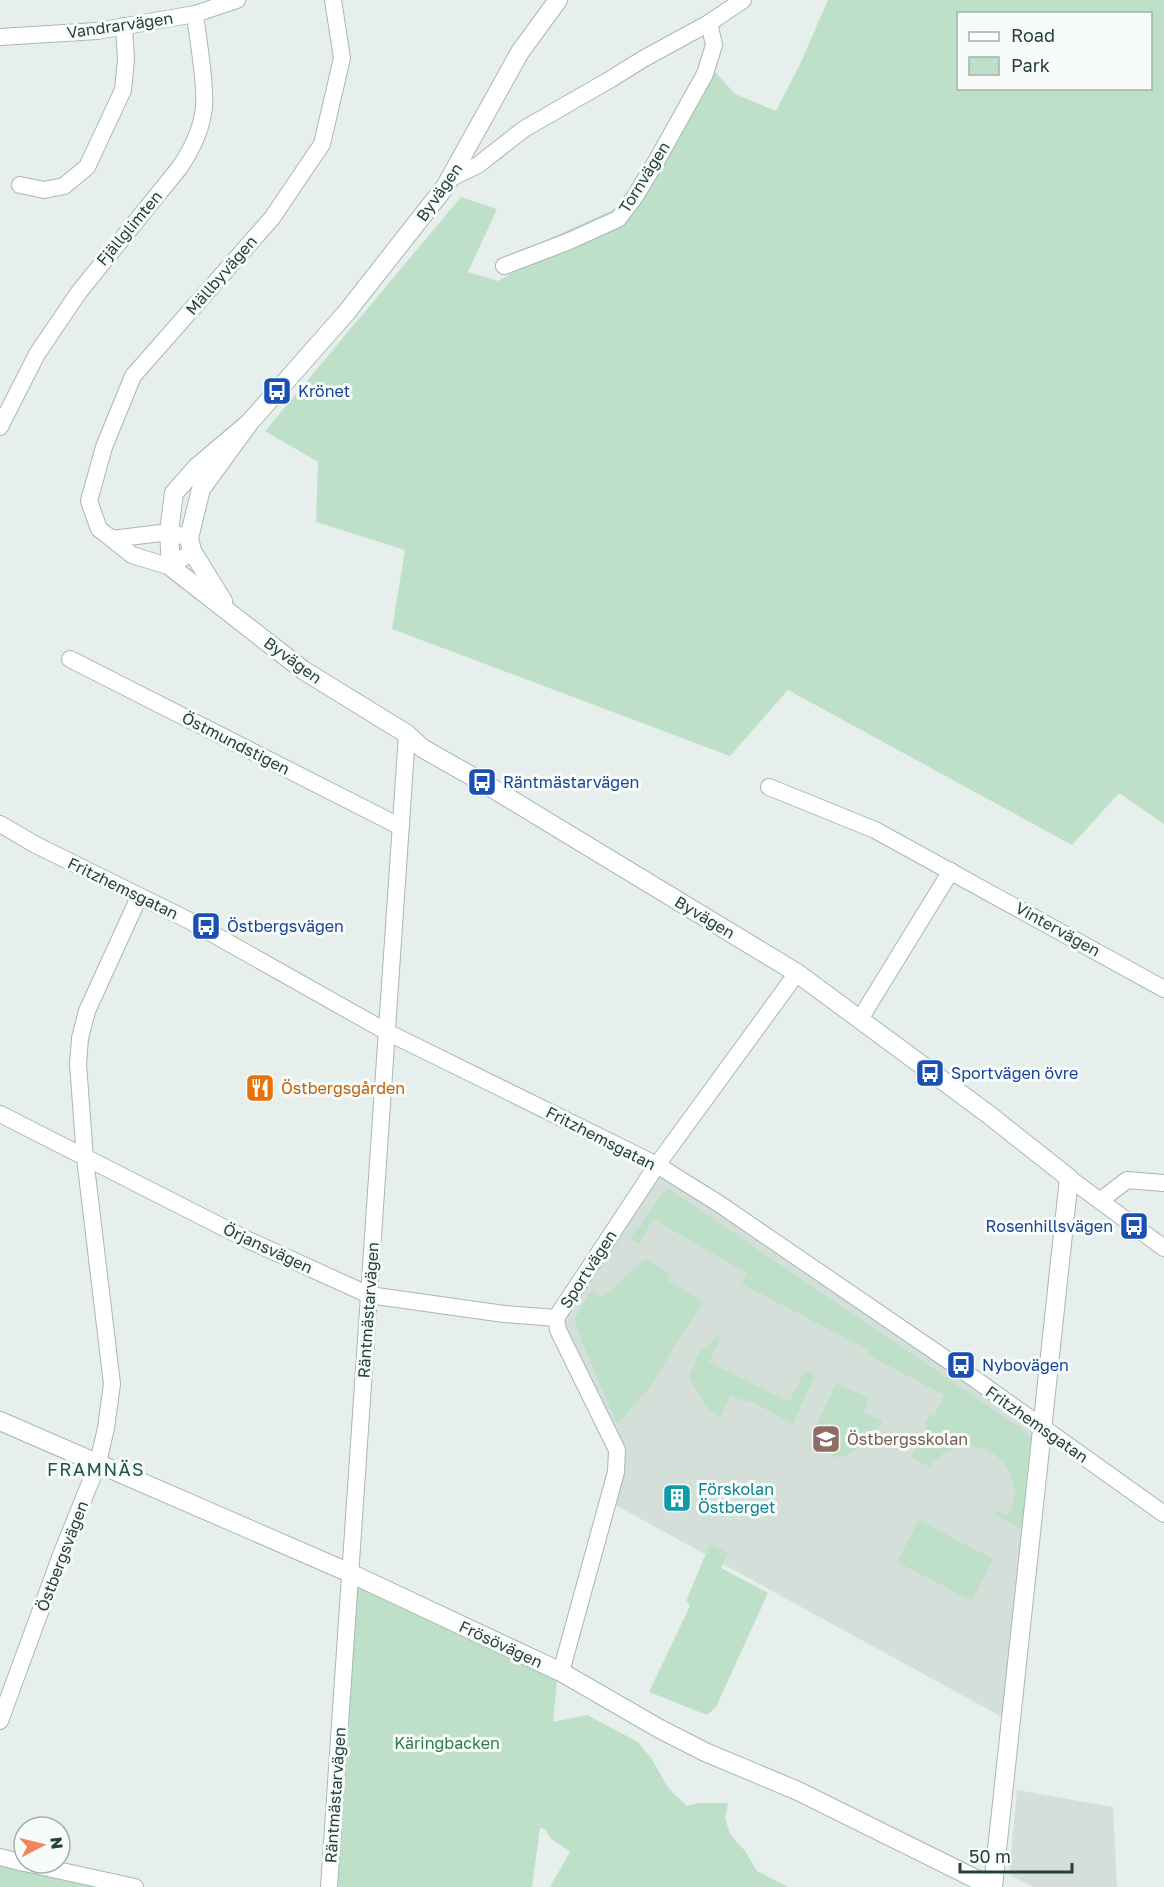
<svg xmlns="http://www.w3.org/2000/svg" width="1164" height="1887" viewBox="0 0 1164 1887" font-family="'Golos Text',sans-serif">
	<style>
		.built { fill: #d4dfda }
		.green { fill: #bfe0c8; fill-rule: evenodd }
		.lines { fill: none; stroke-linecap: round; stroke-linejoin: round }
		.minor-casing { stroke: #a8b8b2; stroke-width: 18 }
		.tertiary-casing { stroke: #a8b8b2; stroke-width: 20 }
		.minor { stroke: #fff; stroke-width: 16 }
		.tertiary { stroke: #fff; stroke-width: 18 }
		.labels { text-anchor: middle; stroke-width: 6; stroke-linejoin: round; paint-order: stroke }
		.street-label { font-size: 16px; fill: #24423a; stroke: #f7fbf9 }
		.transit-label { font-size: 16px; fill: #164399; stroke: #f7fbf9; text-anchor: start }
		.food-label { font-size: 16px; fill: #c56008; stroke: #f7fbf9; text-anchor: start }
		.education-label { font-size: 16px; fill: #785e54; stroke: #f7fbf9; text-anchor: start }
		.culture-label { font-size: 16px; fill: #0d838f; stroke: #f7fbf9; text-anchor: start }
		.park-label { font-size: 16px; fill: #2d7a4b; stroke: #f7fbf9 }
		.neighbourhood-label { font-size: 18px; letter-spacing: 1.5px; fill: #1f5548; stroke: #f7fbf9 }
	</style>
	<rect width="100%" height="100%" fill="#e6efeb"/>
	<!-- built -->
	<g class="built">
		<polygon points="657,1165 1042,1428 1011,1722 608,1501 617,1450 558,1330"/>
		<polygon points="1017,1790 1113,1807 1117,1887 1033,1887 1009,1874"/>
	</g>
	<!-- green -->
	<g class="green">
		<path d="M828,0H1164V824L1119,793L1072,845L788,690L730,756L392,629L405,550L316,522L318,462L265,431L461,197L497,209L468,272L498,281C515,272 525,263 533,246L624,205L702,69L716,73L735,94L776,111L801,62ZM958,14H1150V88H958Z"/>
		<path d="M669,1189L1022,1429L1032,1439L1033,1453L1023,1528L1013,1525L994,1514L996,1510L1008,1516C1035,1466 969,1417 929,1467L911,1457L927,1426L924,1424L930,1414L934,1416L944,1395L868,1355L870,1351L742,1284L747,1273L653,1219L639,1244L630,1239L663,1192Z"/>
		<polygon points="645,1259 670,1273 667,1280 703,1301 648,1390 617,1424 576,1327 575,1318 591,1291 603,1297"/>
		<polygon points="718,1336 721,1336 709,1362 789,1402 805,1370 815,1375 793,1424 756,1404 730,1396 720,1419 704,1404 689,1377 699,1353"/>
		<path d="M836,1383L869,1398L863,1413L883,1421C871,1440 860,1450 839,1458L825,1452L814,1430Z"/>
		<polygon points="919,1520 993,1559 972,1601 897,1562"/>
		<polygon points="710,1544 728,1553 721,1568 768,1593 716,1707 707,1715 649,1692 690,1606 686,1601"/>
		<polygon points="354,1583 557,1681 553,1722 587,1715 638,1742 651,1758 669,1789 687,1806 699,1803 728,1803 725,1818 730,1834 745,1851 757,1871 788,1887 550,1887 570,1852 550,1838 545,1829 540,1828 532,1887 334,1887"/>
		<polygon points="0,1865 99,1887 0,1887"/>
	</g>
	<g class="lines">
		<!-- minor casing -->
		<g class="minor-casing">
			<g id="minor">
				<polyline points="0,37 97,31 195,14 237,0"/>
				<polyline points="451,178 478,165 524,129 611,79 643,59 709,23 743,0"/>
				<polyline points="20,185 44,190 64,186 87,167 123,90 126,60 124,26"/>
				<polyline points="504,266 567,242 618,219 634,198 657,160 705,74 714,45 709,23"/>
				<path d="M0,427L37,354L79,292L180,167C192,149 202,129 204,107C206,81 198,41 195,14"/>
				<polyline points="112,539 169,532 189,538"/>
				<polyline points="192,551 171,567 132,555 112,539 99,529 89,501 104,447 133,376 272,218 322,144 342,58 333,0"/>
				<polyline points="70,659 401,827"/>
				<polyline points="769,787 875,830 1164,989"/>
				<polyline points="0,824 36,845 188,920 387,1032 657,1165 718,1203 965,1372 1164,1514"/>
				<polyline points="860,1019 951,871"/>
				<polyline points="0,1114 246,1239 369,1295 504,1314 556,1318"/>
				<polyline points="1069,1178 1164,1248"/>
				<polyline points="1101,1200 1127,1180 1164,1183"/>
				<polyline points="561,1672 616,1472 617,1450 558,1330 556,1318 657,1165 797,973"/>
				<polyline points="0,1721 61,1555 98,1463 106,1428 112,1384 85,1158 78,1064 80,1038 87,1011 139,897"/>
				<polyline points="0,1857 24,1863"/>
				<polyline points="25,1863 135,1887"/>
				<polyline points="329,1887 407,734"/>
			</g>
		</g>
		<!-- tertiary casing -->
		<g class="tertiary-casing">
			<g id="tertiary">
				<polyline points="249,423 197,467 174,493 169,532 171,567 303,670 407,734 422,748 482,782 797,973 988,1114 1069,1178 993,1887"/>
				<polyline points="223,601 192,551 189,538 201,489 249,423 346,313 445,187 520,52 558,0"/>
				<polyline points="0,1421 350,1573 561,1672 660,1729 705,1752 798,1791 992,1887"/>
			</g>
		</g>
		<!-- minor -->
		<use href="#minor" class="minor"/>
		<!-- tertiary -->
		<use href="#tertiary" class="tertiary"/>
	</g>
	<!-- icons -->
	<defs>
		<g id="bus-square" transform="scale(1.5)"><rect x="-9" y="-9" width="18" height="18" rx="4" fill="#1a4fb4" stroke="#f7fbf9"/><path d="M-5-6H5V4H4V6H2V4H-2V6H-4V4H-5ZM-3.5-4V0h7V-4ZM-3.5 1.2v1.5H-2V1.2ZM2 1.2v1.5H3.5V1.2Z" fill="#fff"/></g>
		<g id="restaurant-square" transform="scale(1.5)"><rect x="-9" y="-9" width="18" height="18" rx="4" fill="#e8710a" stroke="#f7fbf9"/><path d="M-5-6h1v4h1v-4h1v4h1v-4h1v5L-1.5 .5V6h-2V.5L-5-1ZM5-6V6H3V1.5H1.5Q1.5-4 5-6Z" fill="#fff"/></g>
		<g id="school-square" transform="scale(1.5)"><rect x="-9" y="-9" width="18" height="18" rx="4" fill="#8d6e63" stroke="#f7fbf9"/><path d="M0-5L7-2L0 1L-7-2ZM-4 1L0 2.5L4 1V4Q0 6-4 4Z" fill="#fff"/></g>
		<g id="building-square" transform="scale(1.5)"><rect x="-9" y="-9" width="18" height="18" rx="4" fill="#0f9aa8" stroke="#f7fbf9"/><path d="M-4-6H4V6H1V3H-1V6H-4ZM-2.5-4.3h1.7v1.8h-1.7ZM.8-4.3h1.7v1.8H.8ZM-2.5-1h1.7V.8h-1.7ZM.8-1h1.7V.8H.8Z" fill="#fff"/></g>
	</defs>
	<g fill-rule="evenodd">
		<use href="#bus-square" x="277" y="391"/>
		<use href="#bus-square" x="482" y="782"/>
		<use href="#bus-square" x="206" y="926"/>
		<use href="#bus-square" x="930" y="1073"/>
		<use href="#restaurant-square" x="260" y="1088"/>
		<use href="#bus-square" x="1134" y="1226"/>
		<use href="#bus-square" x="961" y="1365"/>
		<use href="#school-square" x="826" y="1439"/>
		<use href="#building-square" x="677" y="1498"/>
	</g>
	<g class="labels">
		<!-- street labels -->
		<g class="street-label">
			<text transform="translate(120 25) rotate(-8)" y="6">Vandrarvägen</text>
			<text transform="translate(644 177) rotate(-58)" y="6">Tornvägen</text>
			<text transform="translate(439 192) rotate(-55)" y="6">Byvägen</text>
			<text transform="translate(129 228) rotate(-50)" y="6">Fjällglimten</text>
			<text transform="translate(221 275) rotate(-49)" y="6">Mällbyvägen</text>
			<text transform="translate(293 660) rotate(36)" y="6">Byvägen</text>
			<text transform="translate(236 743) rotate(27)" y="6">Östmundstigen</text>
			<text transform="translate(123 888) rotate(26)" y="6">Fritzhemsgatan</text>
			<text transform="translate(705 917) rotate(31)" y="6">Byvägen</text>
			<text transform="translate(1058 929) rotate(29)" y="6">Vintervägen</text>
			<text transform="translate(601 1138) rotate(27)" y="6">Fritzhemsgatan</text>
			<text transform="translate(268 1248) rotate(25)" y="6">Örjansvägen</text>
			<text transform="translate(588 1269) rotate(-57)" y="6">Sportvägen</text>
			<text transform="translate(368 1310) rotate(-86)" y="6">Räntmästarvägen</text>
			<text transform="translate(1037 1424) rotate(35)" y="6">Fritzhemsgatan</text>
			<text transform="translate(62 1556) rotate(-69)" y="6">Östbergsvägen</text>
			<text transform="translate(501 1644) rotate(25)" y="6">Frösövägen</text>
			<text transform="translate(335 1795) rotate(-86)" y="6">Räntmästarvägen</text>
		</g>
		<!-- transit labels -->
		<g class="transit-label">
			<text x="298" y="397">Krönet</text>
			<text x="503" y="788">Räntmästarvägen</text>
			<text x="227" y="932">Östbergsvägen</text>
			<text x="951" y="1079">Sportvägen övre</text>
			<text x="1113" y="1232" text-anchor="end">Rosenhillsvägen</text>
			<text x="982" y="1371">Nybovägen</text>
		</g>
		<!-- food labels -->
		<g class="food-label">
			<text x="281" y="1094">Östbergsgården</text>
		</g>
		<!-- education labels -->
		<g class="education-label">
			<text x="847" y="1445">Östbergsskolan</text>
		</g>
		<!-- culture labels -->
		<g class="culture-label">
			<text x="698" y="1495">Förskolan<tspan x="698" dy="18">Östberget</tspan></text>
		</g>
		<!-- park labels -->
		<g class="park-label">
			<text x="447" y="1749">Käringbacken</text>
		</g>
		<!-- neighbourhood labels -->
		<g class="neighbourhood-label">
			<text x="96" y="1476">FRAMNÄS</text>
		</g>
	</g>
	<!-- legend -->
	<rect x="957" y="12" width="195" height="78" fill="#f7fbf9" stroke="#a3b1ad" stroke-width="1.5"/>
	<rect x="969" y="32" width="30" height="9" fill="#ffffff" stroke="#a3b1ad" stroke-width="1.5"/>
	<text x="1011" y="42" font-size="18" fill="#24423a">Road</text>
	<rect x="969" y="57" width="30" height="18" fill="#bfe0c8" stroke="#a3b1ad" stroke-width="1.5"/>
	<text x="1011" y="72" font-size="18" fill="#24423a">Park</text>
	<!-- north arrow -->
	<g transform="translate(42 1845) rotate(83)"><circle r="28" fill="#f7fbf9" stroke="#a3b1ad" stroke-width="1.5"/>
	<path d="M0-4.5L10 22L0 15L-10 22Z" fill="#f4845f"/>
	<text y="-9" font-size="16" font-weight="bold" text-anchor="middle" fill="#24423a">N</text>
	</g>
	<!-- scale -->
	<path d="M960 1863v9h112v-9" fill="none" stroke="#24423a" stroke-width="3"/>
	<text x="969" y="1863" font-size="18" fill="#24423a" stroke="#f7fbf9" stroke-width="4.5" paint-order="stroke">50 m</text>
</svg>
